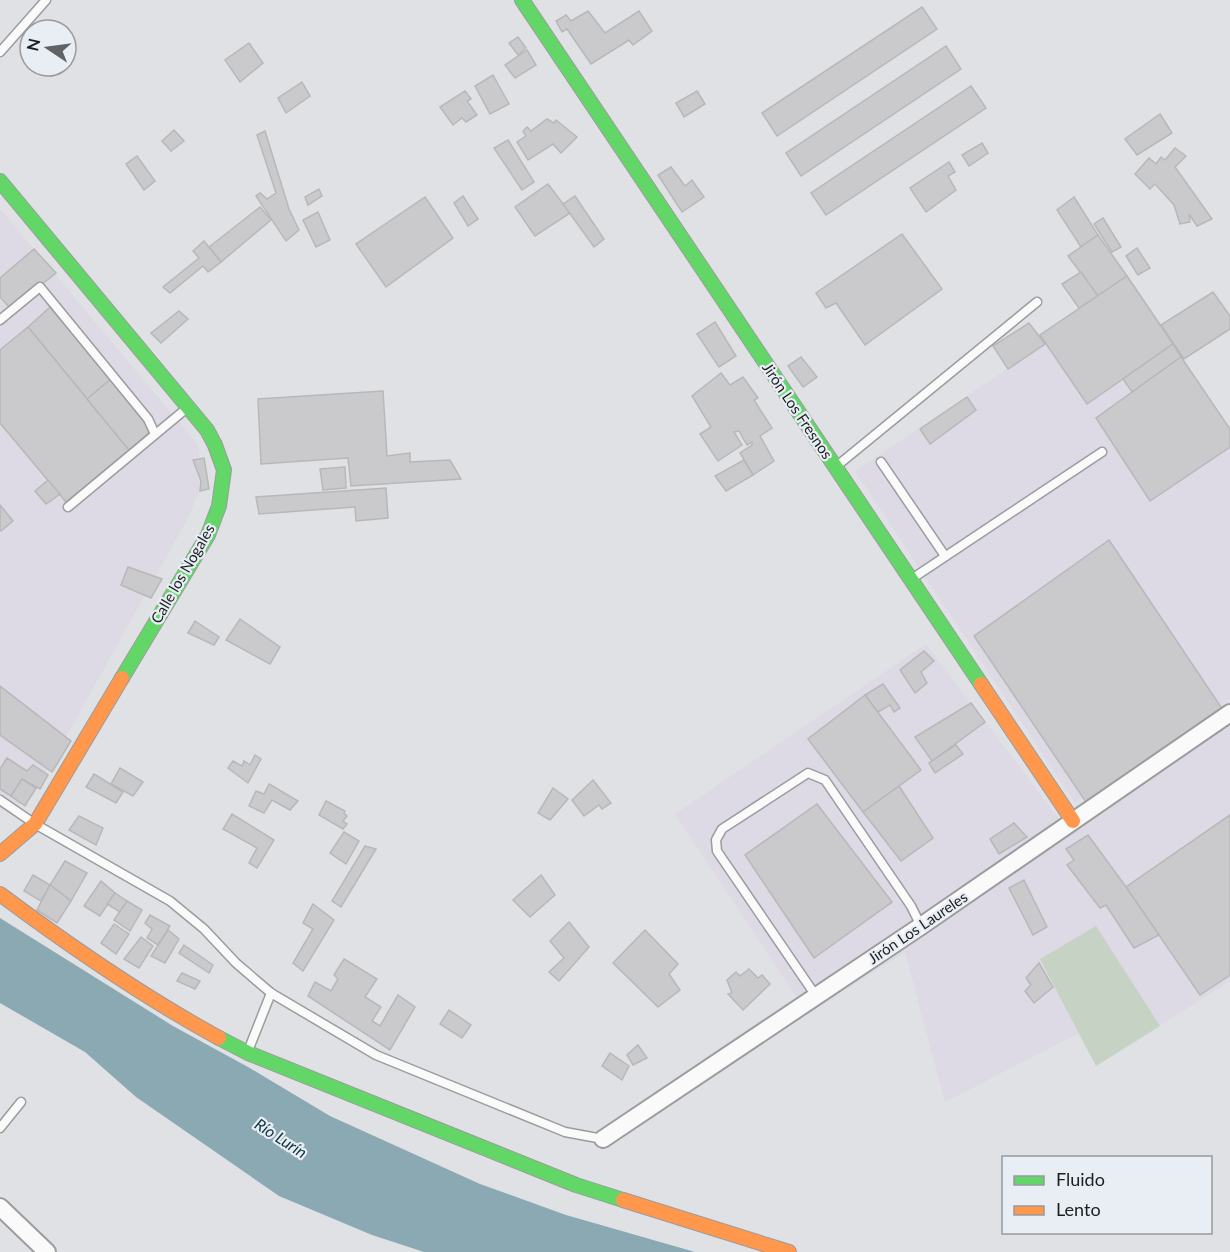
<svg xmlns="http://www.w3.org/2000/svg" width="1230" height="1252" viewBox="0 0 1230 1252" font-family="Lato,sans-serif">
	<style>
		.industrial { fill: #ddd9e5 }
		.green { fill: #c6d2c4 }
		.water { fill: #8ba9b2 }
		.building { fill: #cacacc; stroke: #b8b7b9; stroke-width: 1.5 }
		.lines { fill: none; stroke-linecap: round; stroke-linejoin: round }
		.lane-casing { stroke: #9a9c9e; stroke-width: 11 }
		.street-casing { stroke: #9a9c9e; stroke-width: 20 }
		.fast-casing { stroke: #9a9c9e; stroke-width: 16 }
		.slow-casing { stroke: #9a9c9e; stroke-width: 16 }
		.lane { stroke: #fafafb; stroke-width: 8 }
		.street { stroke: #fafafb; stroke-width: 16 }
		.fast { stroke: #63d668; stroke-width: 14 }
		.slow { stroke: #ff974d; stroke-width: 14 }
		.labels { text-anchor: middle; stroke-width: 4.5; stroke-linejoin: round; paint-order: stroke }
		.street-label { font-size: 15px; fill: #1c1e20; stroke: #e9eef5 }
		.water-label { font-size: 16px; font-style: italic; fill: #0b353e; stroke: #e9eef5 }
	</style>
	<rect width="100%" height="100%" fill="#dfe1e4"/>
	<!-- industrial -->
	<g class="industrial">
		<polygon points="0,209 198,445 203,480 189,516 33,796 14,809 0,799"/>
		<polygon points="1134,284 1230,429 1230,700 1075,803 855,471"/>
		<polygon points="926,644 1069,832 1230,721 1230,981 1096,1066 1079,1033 945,1102 905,952 808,1014 675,814"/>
	</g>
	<!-- green -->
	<polygon class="green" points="1096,926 1160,1026 1096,1066 1040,959"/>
	<!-- water -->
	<polygon class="water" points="0,918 173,1026 248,1067 330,1116 480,1184 566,1215 695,1252 424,1252 372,1235 279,1196 136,1097 85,1052 0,1003"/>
	<!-- building -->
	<g class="building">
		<polygon points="922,7 937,29 777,136 762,113"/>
		<polygon points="588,11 605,33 639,11 652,31 633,45 629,40 591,64 567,29 562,32 556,21 566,15 571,21"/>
		<polygon points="518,37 526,48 518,55 509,43"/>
		<polygon points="249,43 263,63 240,82 225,60"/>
		<polygon points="946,46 961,69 801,176 786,153"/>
		<polygon points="527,50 536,65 515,78 505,65"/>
		<polygon points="493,75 509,104 490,114 475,86"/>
		<polygon points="302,82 310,96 286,113 278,98"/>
		<polygon points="971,86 986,108 826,215 811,193"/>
		<polygon points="465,91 471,99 467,101 477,115 466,122 462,118 453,125 440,107"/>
		<polygon points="697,91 705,104 684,117 676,103"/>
		<polygon points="1160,114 1172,133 1137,155 1125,139"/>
		<polygon points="547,119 554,123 556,120 577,137 561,153 553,144 528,160 517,142 526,136 523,131 527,127 531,131"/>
		<polygon points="174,130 184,141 171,151 162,141"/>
		<polygon points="265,131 289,209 299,230 286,241 256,196 260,193 267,199 276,193 257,135"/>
		<polygon points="508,140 534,182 522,190 494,148"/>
		<polygon points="982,143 988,153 969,166 962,155"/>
		<polygon points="1175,148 1186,156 1175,167 1212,219 1197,226 1189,214 1190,222 1180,224 1174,205 1155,184 1150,189 1135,174 1149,158 1156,164 1161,157 1165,160"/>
		<polygon points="137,156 155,181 144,190 126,164"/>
		<polygon points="949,162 955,172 948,176 956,190 926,212 910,188"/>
		<polygon points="671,167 685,186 692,180 704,197 682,212 658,175"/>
		<polygon points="548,184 570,213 535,236 515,207"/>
		<polygon points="319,189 322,196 308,205 305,197"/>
		<polygon points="463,196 478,219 468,226 454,203"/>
		<polygon points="575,196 604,239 594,247 563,204"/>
		<polygon points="425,197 453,238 386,287 356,244"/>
		<polygon points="1074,197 1098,235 1081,247 1057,210"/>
		<polygon points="260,207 271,220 221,262 209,247"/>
		<polygon points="318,212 330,240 316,247 303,220"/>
		<polygon points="1103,218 1121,247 1112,252 1094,224"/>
		<polygon points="902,234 942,289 865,345 836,303 826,308 816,293"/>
		<polygon points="1098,235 1127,276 1098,296 1068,256"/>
		<polygon points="204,241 221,262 208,272 203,266 170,293 163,287 199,258 193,251"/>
		<polygon points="1137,248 1150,268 1138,275 1126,256"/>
		<polygon points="34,249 56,273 11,309 0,297 0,278"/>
		<polygon points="1081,272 1098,296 1079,308 1062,284"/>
		<polygon points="1127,276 1173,344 1087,404 1040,335"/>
		<polygon points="1213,292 1230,316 1230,329 1184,359 1161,325"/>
		<polygon points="50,307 111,379 87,399 28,327"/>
		<polygon points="179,311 188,319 161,343 151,333"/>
		<polygon points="715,322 736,356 719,367 697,334"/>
		<polygon points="1029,323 1045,344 1008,369 993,346"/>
		<polygon points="28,327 129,450 66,502 0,423 0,350"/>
		<polygon points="1173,344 1181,357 1132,392 1123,379"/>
		<polygon points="801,357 817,377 803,387 788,366"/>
		<polygon points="1181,357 1230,429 1230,447 1150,501 1096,418"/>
		<polygon points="721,373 730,385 743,377 758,398 754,400 772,428 760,436 774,461 753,475 740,453 752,445 752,442 747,445 739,431 734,432 742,445 718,461 700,434 711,427 692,396"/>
		<polygon points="111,379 151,431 129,450 87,399"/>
		<polygon points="383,391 387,456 410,453 410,462 450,460 461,479 351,486 348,458 261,464 258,399"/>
		<polygon points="967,397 976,410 930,444 920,429"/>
		<polygon points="204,458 209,489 200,491 201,481 193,460"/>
		<polygon points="744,460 753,475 726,491 715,476"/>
		<polygon points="345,467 346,488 323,490 320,469"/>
		<polygon points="48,480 60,494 46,504 35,491"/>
		<polygon points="386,488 388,518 356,521 355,507 259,514 256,497"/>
		<polygon points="0,505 13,521 1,531 0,530"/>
		<polygon points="1109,540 1223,710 1086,802 974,636"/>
		<polygon points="128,567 162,579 151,598 121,585"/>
		<polygon points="240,619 280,647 270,664 226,640"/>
		<polygon points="195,621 219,637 214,645 188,633"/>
		<polygon points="924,651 934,661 921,672 927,683 915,693 900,670"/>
		<polygon points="883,684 900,708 894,712 890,705 878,712 865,695"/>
		<polygon points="0,686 71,741 52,772 0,735"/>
		<polygon points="865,695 921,770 863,812 808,739"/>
		<polygon points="971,703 985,722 932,761 915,737"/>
		<polygon points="956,745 963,754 935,773 929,763"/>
		<polygon points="255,755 261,759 248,783 228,768 233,761 242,766 244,761 250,765"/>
		<polygon points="7,758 27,771 33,765 48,775 40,789 22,779 11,796 0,789 0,769"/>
		<polygon points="120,768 143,782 133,796 111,784"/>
		<polygon points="94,774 123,792 116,803 86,787"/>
		<polygon points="22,779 36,788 25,806 11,796"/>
		<polygon points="593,780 611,803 602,809 599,805 584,816 572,800"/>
		<polygon points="269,784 298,801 290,810 272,800 264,813 249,806 256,791 264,794"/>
		<polygon points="899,786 933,838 901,861 863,812"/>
		<polygon points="553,788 568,799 550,820 538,813"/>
		<polygon points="326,801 345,811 344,813 347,816 343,821 347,824 343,829 319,815"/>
		<polygon points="817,804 892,902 814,958 745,855"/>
		<polygon points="232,814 274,840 257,868 249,863 257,848 223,829"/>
		<polygon points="1230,815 1230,975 1200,995 1126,887"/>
		<polygon points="79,816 103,828 96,845 69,830"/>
		<polygon points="1014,823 1027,837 999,854 990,839"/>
		<polygon points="344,832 359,841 346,864 330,853"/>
		<polygon points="1088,835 1126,887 1159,935 1134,948 1106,905 1100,908 1067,865 1074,860 1066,849"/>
		<polygon points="365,846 376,849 341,907 332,901"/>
		<polygon points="65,861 87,873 71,901 50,885"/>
		<polygon points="33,875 50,885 41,901 24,891"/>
		<polygon points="541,875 555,895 530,917 513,900"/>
		<polygon points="1024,880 1047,927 1033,935 1009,888"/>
		<polygon points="101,881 115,893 100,916 84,906"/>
		<polygon points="50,885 71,901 57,923 37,910"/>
		<polygon points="115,893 127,901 120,912 107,904"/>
		<polygon points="127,901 142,910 130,931 114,920"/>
		<polygon points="313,904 334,920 303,971 293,963 313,929 303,923"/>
		<polygon points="150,915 170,926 158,945 147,938 152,929 145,923"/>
		<polygon points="569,922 589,947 559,981 549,972 564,958 550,941"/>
		<polygon points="114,924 129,934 116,954 101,943"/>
		<polygon points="168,930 179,939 165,963 151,956"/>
		<polygon points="645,930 678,964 669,974 680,990 658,1007 613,963"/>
		<polygon points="141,937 153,946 139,968 124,959"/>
		<polygon points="184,945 213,965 209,973 179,953"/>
		<polygon points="344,959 377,979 365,997 381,1007 372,1021 380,1026 398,995 415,1007 390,1050 308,996 315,982 331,991 338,979 334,975"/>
		<polygon points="1039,963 1053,987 1034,1003 1025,991 1031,985 1026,978"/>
		<polygon points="749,969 758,978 762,975 770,984 743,1010 728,994 732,993 727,980 736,972 740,976"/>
		<polygon points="182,973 200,981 195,989 177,981"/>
		<polygon points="449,1010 471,1025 462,1038 440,1024"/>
		<polygon points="638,1045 647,1058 633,1065 627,1055"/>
		<polygon points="610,1053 629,1066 622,1080 602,1066"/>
	</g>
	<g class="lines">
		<!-- lane casing -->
		<g class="lane-casing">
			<g id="lane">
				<polyline points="0,52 46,0"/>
				<polyline points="0,320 40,287 148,419 155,434"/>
				<polyline points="881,462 945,556"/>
				<polyline points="838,465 1037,302"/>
				<polyline points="68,507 187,408"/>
				<polyline points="913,578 1102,452"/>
				<polyline points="0,800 35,824 170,901 204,929 236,963 271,993 376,1055 565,1132 603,1139"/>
				<polyline points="816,996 717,851 716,840 722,829 808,773 825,780 911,906 921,926"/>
				<polyline points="248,1051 271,993"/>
				<polyline points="0,1128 21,1102"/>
			</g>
		</g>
		<!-- street casing -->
		<g class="street-casing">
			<g id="street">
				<polyline points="603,1139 921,926 1230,713"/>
				<polyline points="0,1207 47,1252"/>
			</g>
		</g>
		<!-- fast casing -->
		<g class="fast-casing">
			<g id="fast">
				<polyline points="522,0 981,684"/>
				<polyline points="0,181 207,430 215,445 224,470 219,506 208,535 122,678"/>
				<polyline points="219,1038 248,1053 576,1185 623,1200"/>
			</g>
		</g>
		<!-- slow casing -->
		<g class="slow-casing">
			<g id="slow">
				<polyline points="981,684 1073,821"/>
				<polyline points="0,854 35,824 122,678"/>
				<path d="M0,894C71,947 142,996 219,1038"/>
				<polyline points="623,1200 789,1252"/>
			</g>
		</g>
		<!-- lane -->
		<use href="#lane" class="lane"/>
		<!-- street -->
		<use href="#street" class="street"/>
		<!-- fast -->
		<use href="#fast" class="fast"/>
		<!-- slow -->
		<use href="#slow" class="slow"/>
	</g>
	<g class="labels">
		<!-- street labels -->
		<g class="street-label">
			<text transform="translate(797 411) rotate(56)" y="5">Jirón Los Fresnos</text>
			<text transform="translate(183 574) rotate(-60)" y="5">Calle los Nogales</text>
			<text transform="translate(918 928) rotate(-34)" y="5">Jirón Los Laureles</text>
		</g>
		<!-- water labels -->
		<g class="water-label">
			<text transform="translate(281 1138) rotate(33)" y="6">Río Lurín</text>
		</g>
	</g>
	<!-- legend -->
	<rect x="1002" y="1156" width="210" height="78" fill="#e9eef5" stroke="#979ba0" stroke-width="1.5"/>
	<rect x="1014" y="1176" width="30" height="9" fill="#63d668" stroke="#979ba0" stroke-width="1.5"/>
	<text x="1056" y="1186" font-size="18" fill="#1c1e20">Fluido</text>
	<rect x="1014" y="1206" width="30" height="9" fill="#ff974d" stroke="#979ba0" stroke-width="1.5"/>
	<text x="1056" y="1216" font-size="18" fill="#1c1e20">Lento</text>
	<!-- north arrow -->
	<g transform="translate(48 48) rotate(283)"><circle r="28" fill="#e9eef5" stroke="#979ba0" stroke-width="1.5"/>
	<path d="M0-4.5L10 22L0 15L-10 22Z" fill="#606265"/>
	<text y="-9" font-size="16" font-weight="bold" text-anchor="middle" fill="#1c1e20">N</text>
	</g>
</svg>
